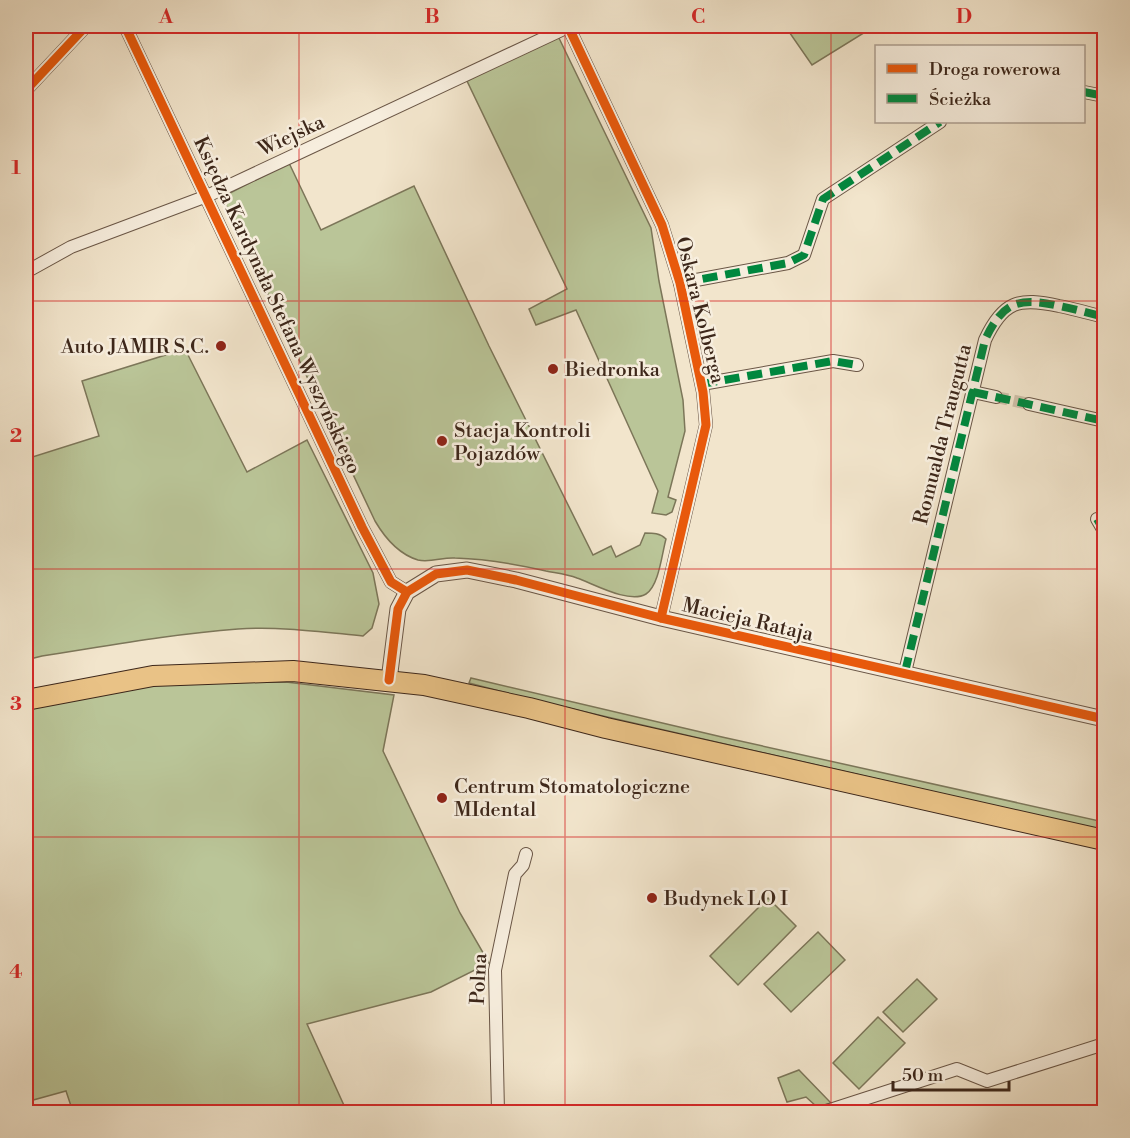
<svg xmlns="http://www.w3.org/2000/svg" width="1130" height="1138" viewBox="0 0 1130 1138" font-family="'Libre Bodoni',serif">
	<style>
		.green { fill: #bac598; stroke: #7c7659; stroke-width: 1.5 }
		.lines { fill: none; stroke-linecap: round; stroke-linejoin: round }
		.minor-tunnel { stroke: #cebfa8; stroke-width: 12; stroke-dasharray: 12 6; stroke-linecap: butt }
		.minor-casing { stroke: #6a5646; stroke-width: 14 }
		.tertiary-casing { stroke: #6a5646; stroke-width: 17 }
		.primary-casing { stroke: #3d271a; stroke-width: 22 }
		.minor { stroke: #f7eede; stroke-width: 12 }
		.tertiary { stroke: #f7eede; stroke-width: 15 }
		.primary { stroke: #e9c286; stroke-width: 20 }
		.quiet { stroke: #00873e; stroke-width: 8; stroke-dasharray: 15 8; stroke-linecap: butt }
		.cycleway-casing { stroke: #f7eede; stroke-width: 13 }
		.cycleway { stroke: #e8590c; stroke-width: 9 }
		.grid { fill: none; stroke: #d62828; stroke-width: 1.5; stroke-opacity: 0.55 }
		.poi-dot { fill: #8f2418; stroke: #f7eede; stroke-width: 2 }
		.labels { text-anchor: middle; stroke-width: 5; stroke-linejoin: round; paint-order: stroke }
		.street-label { font-size: 20px; fill: #3d271a; stroke: #f7eede }
		.poi-label { font-size: 20px; fill: #3d271a; stroke: #f7eede; text-anchor: start }
		.neatline { fill: none; stroke: #d62828; stroke-width: 2 }
		.grid-label { font-size: 20px; text-anchor: middle; font-weight: bold; fill: #d62828 }
	</style>
	<rect width="100%" height="100%" fill="#f2e5cc"/>
	<filter id="stains"><feTurbulence type="fractalNoise" baseFrequency=".00333" numOctaves="4"/><feColorMatrix values="0 0 0 0 .2 0 0 0 0 .09 0 0 0 0 .02 0 0 0 .5 -.17"/></filter>
	<radialGradient id="worn" r=".72"><stop offset=".6" stop-color="#630" stop-opacity="0"/><stop offset="1" stop-color="#630" stop-opacity=".3"/></radialGradient>
	<!-- green -->
	<g class="green">
		<polygon points="785,26 875,26 812,65"/>
		<polygon points="557,34 651,228 659,281 683,400 685,431 668,497 676,500 672,512 666,515 652,513 658,491 576,310 536,325 529,309 567,289 467,81"/>
		<path d="M289,163L321,230L414,186L489,346L593,555L611,546L616,557L640,545L645,533C653,533 660,533 666,539C662,553 659,586 646,594C629,604 594,584 577,578C567,574 556,573 546,571C516,564 485,559 455,558C443,557 430,563 418,560C398,554 385,538 375,521L226,205L230,193Z"/>
		<path d="M185,349L247,472L307,440L373,573L379,604L372,628L363,636C322,632 279,626 238,629C172,634 107,646 42,656L26,660V459L99,436L82,381Z"/>
		<polygon points="471,678 722,737 1104,822 1104,831 542,702 469,683"/>
		<polygon points="286,682 394,695 383,751 460,913 489,963 431,992 307,1024 347,1112 73,1112 66,1091 26,1102 26,707 168,683"/>
		<polygon points="768,898 796,926 738,985 710,956"/>
		<polygon points="818,932 845,960 791,1012 764,984"/>
		<polygon points="917,979 937,999 903,1032 883,1012"/>
		<polygon points="878,1017 905,1043 859,1089 833,1063"/>
		<polygon points="799,1070 831,1103 817,1107 806,1097 787,1102 778,1078"/>
	</g>
	<g class="lines">
		<!-- minor-tunnel -->
		<polyline class="minor-tunnel" points="996,397 1029,404"/>
		<!-- minor casing -->
		<g class="minor-casing">
			<g id="minor">
				<polyline points="125,26 362,527 391,582 407,592"/>
				<polyline points="568,26 662,225 680,283 703,392 706,425 661,618"/>
				<polyline points="26,90 86,26"/>
				<polyline points="1084,92 1104,96"/>
				<polyline points="26,272 71,247 207,196 570,26"/>
				<polyline points="680,283 788,263 804,255 823,199 940,122"/>
				<polyline points="702,384 833,361 857,365"/>
				<polyline points="973,392 996,397"/>
				<polyline points="1029,404 1104,421"/>
				<polyline points="1097,519 1104,531"/>
				<path d="M905,672L985,340C1003,301 1019,297 1059,306C1074,309 1089,313 1104,317"/>
				<polyline points="498,1112 495,970 515,874 523,865 526,854"/>
				<polyline points="824,1112 957,1069 987,1081 1104,1044"/>
			</g>
		</g>
		<!-- tertiary casing -->
		<g class="tertiary-casing">
			<polyline id="tertiary" points="389,680 398,609 407,592 436,574 467,570 516,580 661,618 1104,719"/>
		</g>
		<!-- primary casing -->
		<g class="primary-casing">
			<polyline id="primary" points="26,700 153,676 293,671 424,685 529,708 606,728 1104,840"/>
		</g>
		<!-- minor -->
		<use href="#minor" class="minor"/>
		<!-- tertiary -->
		<use href="#tertiary" class="tertiary"/>
		<!-- primary -->
		<use href="#primary" class="primary"/>
		<!-- quiet -->
		<g class="quiet">
			<polyline points="1084,92 1104,96"/>
			<polyline points="680,283 788,263 804,255 823,199 940,122"/>
			<polyline points="702,384 833,361 857,365"/>
			<polyline points="973,392 1104,421"/>
			<polyline points="1097,519 1104,531"/>
			<path d="M905,672L985,340C1003,301 1019,297 1059,306C1074,309 1089,313 1104,317"/>
		</g>
		<!-- cycleway casing -->
		<g class="cycleway-casing">
			<g id="cycleway">
				<polyline points="125,26 362,527 391,582 407,592"/>
				<polyline points="568,26 662,225 680,283 703,392 706,425 661,618"/>
				<polyline points="26,90 86,26"/>
				<polyline points="389,680 398,609 407,592 436,574 467,570 516,580 661,618 1104,719"/>
			</g>
		</g>
		<!-- cycleway -->
		<use href="#cycleway" class="cycleway"/>
	</g>
	<!-- grid -->
	<path class="grid" d="M299,26V1112M565,26V1112M831,26V1112M26,301H1104M26,569H1104M26,837H1104"/>
	<!-- markers -->
	<g class="poi-dot">
		<circle cx="221" cy="346" r="6"/>
		<circle cx="553" cy="369" r="6"/>
		<circle cx="442" cy="441" r="6"/>
		<circle cx="442" cy="798" r="6"/>
		<circle cx="652" cy="898" r="6"/>
	</g>
	<g class="labels">
		<!-- street labels -->
		<g class="street-label">
			<text transform="translate(291 135) rotate(-25)" y="7">Wiejska</text>
			<text transform="translate(278 305) rotate(65)" y="7">Księdza Kardynała Stefana Wyszyńskiego</text>
			<text transform="translate(701 310) rotate(76)" y="7">Oskara Kolberga</text>
			<text transform="translate(942 434) rotate(-76)" y="7">Romualda Traugutta</text>
			<text transform="translate(748 619) rotate(13)" y="7">Macieja Rataja</text>
			<text transform="translate(478 979) rotate(-87)" y="7">Polna</text>
		</g>
		<!-- poi labels -->
		<g class="poi-label">
			<text x="209" y="353" text-anchor="end">Auto JAMIR S.C.</text>
			<text x="565" y="376">Biedronka</text>
			<text x="454" y="437">Stacja Kontroli<tspan x="454" dy="23">Pojazdów</tspan></text>
			<text x="454" y="793">Centrum Stomatologiczne<tspan x="454" dy="23">MIdental</tspan></text>
			<text x="664" y="905">Budynek LO I</text>
		</g>
	</g>
	<!-- margin -->
	<rect width="1130" height="1138" fill="none" stroke="#f2e5cc" stroke-width="66"/>
	<!-- legend -->
	<rect x="875" y="45" width="210" height="78" fill="#f7eede" stroke="#ad9e90" stroke-width="1.5"/>
	<rect x="887" y="64" width="30" height="9" fill="#e8590c" stroke="#ad9e90" stroke-width="1.5"/>
	<text x="929" y="75" font-size="18" fill="#3d271a">Droga rowerowa</text>
	<rect x="887" y="94" width="30" height="9" fill="#00873e" stroke="#ad9e90" stroke-width="1.5"/>
	<text x="929" y="105" font-size="18" fill="#3d271a">Ścieżka</text>
	<!-- scale -->
	<path d="M893 1081v9h116v-9" fill="none" stroke="#3d271a" stroke-width="3"/>
	<text x="902" y="1081" font-size="18" fill="#3d271a" stroke="#f7eede" stroke-width="4.5" paint-order="stroke">50 m</text>
	<rect x="33" y="33" width="1064" height="1072" class="neatline"/>
	<g class="grid-label">
		<text x="166" y="23">A</text>
		<text x="432" y="23">B</text>
		<text x="698" y="23">C</text>
		<text x="964" y="23">D</text>
		<text x="16" y="174">1</text>
		<text x="16" y="442">2</text>
		<text x="16" y="710">3</text>
		<text x="16" y="978">4</text>
	</g>
	<rect width="100%" height="100%" filter="url(#stains)"/>
	<rect width="100%" height="100%" fill="url(#worn)"/>
</svg>
